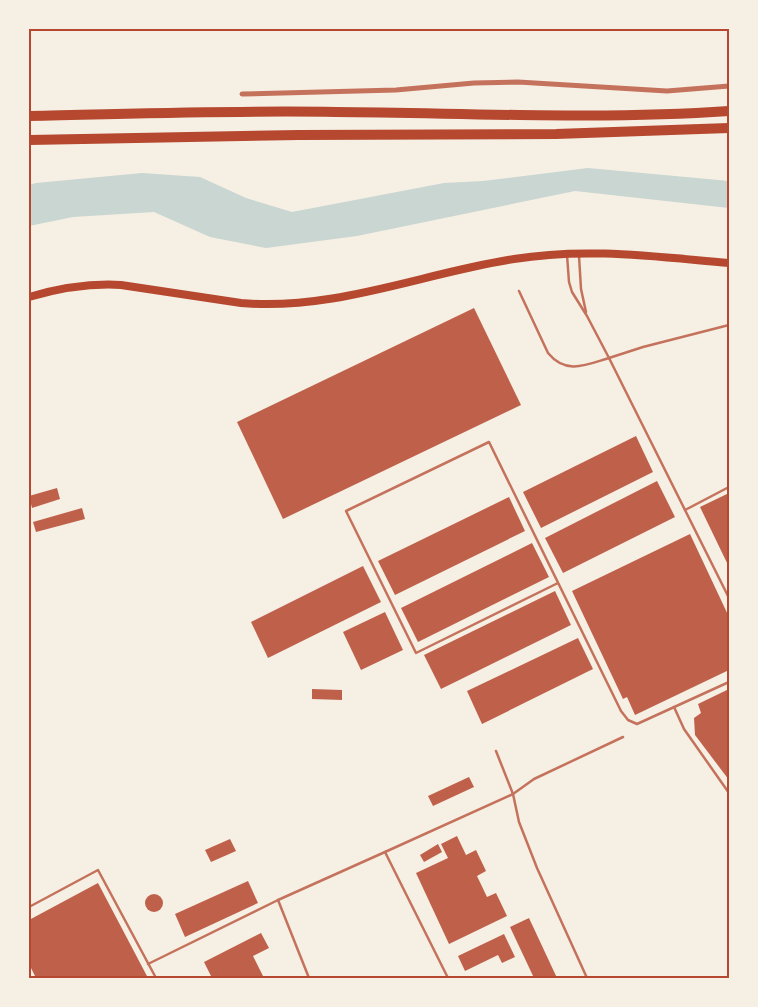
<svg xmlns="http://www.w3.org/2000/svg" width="758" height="1007" viewBox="0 0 758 1007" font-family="Georgia,serif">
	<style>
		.water { fill: #c9d6d2 }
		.building { fill: #bf614a }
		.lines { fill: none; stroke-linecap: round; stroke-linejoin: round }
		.service { stroke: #c5725c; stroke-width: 2.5 }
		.minor { stroke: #c5725c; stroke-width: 5 }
		.secondary { stroke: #b5482f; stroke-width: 8 }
		.motorway { stroke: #b5482f; stroke-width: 10 }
		.neatline { fill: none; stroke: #b5482f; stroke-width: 2 }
	</style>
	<rect width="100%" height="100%" fill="#f6efe4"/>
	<!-- water -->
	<polygon class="water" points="588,168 729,181 729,208 575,191 357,236 266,248 210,237 154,212 73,217 29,226 29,185 36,183 142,173 200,177 246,198 292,212 444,183 483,181"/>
	<!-- building -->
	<g class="building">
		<polygon points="474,308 521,405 283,519 237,422"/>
		<polygon points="636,436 653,472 541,528 523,492"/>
		<polygon points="657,481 675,517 563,573 545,538"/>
		<polygon points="57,488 60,499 32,508 29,496"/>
		<polygon points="729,493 729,567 700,507"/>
		<polygon points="509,497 525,531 395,595 378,561"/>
		<polygon points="82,508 85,519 36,532 33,522"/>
		<polygon points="690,534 729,617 729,670 635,715 627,697 623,699 572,591"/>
		<polygon points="532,543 549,577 418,642 401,608"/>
		<polygon points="363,566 381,602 268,658 251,622"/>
		<polygon points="555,591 571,625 441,689 424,655"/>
		<polygon points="385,612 403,650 361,670 343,632"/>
		<polygon points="578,638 593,669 482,724 467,691"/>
		<polygon points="312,689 342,690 342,700 312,699"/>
		<polygon points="729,689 729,780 695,735 694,718 701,713 698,704"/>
		<polygon points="469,777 474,787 433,806 428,796"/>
		<polygon points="457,836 466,855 476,850 486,871 477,876 487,897 496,893 507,916 449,944 416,873 448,858 441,844"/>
		<polygon points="230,839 236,851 211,862 205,850"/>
		<polygon points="438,844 442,852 424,862 420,855"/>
		<polygon points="248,881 258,903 185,937 175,914"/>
		<polygon points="98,883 148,978 36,978 29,964 29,920"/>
		<circle cx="154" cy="903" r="9"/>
		<polygon points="529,918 557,978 534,978 510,927"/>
		<polygon points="261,933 269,948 253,956 264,978 212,978 204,962"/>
		<polygon points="504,934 515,957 502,963 498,955 465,971 458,956"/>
	</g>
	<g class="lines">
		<!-- service -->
		<g class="service">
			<polyline points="567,255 569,282 572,292 587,316 609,358 643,347 729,325"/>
			<polyline points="579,256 581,289 586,312"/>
			<path d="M519,291L548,353C566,375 586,365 609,358L729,598"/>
			<polyline points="685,510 729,487"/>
			<polyline points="558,583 416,653 346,511 489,442 621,711 628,720 637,724 729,682"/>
			<polyline points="674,707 684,729 729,793"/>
			<polyline points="496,751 513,794 519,822 537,868 587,978"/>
			<polyline points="278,900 309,978"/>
			<polyline points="29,907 98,870 156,978"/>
			<polyline points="148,964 278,900 385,852"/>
			<polyline points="448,978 385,852 513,794 534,779 623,737"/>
		</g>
		<!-- minor -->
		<polyline class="minor" points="242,94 396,90 474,83 518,82 667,91 729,86"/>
		<!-- secondary -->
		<path class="secondary" d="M29,297C60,288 88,283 121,285L241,303C335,311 423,273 514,259C586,247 657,257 729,263"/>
		<!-- motorway -->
		<g class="motorway">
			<path d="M29,116C131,114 233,110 336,112C467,113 598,120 729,111"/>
			<polyline points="29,140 299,135 556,134 729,128"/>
		</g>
	</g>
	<!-- border -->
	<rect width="758" height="1007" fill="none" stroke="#f6efe4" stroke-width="60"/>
	<rect x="30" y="30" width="698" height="947" class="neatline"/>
</svg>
